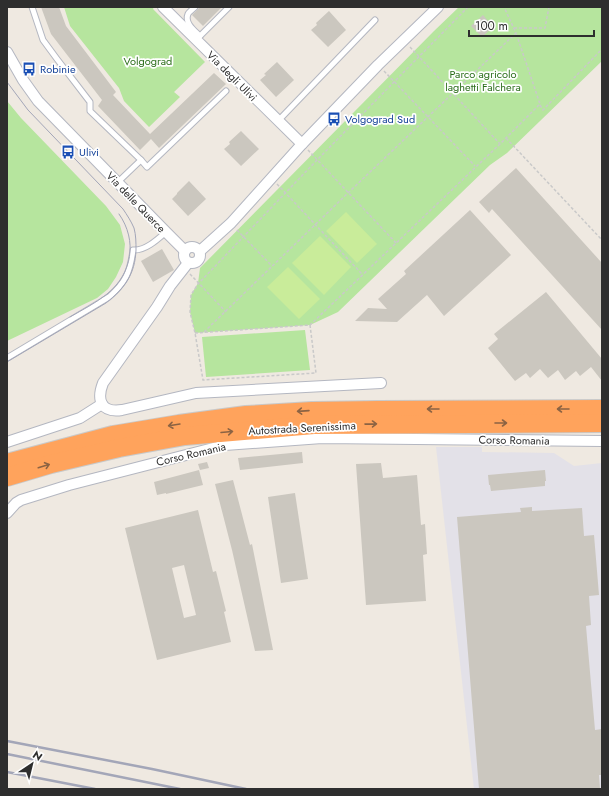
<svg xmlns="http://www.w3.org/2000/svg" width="609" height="796" viewBox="0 0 609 796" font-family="Jost,sans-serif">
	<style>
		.industrial { fill: #e3e1e8 }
		.green { fill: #b6e59e }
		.pitch { fill: #c9ec9a }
		.building { fill: #cbc7bf; fill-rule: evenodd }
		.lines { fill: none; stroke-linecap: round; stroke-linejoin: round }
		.lane-casing { stroke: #b4b7c1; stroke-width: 7 }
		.street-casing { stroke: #b4b7c1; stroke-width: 12 }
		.highway-casing { stroke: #c9c9c9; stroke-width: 20 }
		.path { stroke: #c9c9c9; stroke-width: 1.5; stroke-dasharray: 3 2; stroke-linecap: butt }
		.lane { stroke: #fff; stroke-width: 5 }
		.street { stroke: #fff; stroke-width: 10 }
		.highway { stroke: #ffa35c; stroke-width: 18 }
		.tram { stroke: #a3a6b8; stroke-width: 1 }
		.rail { stroke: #a3a6b8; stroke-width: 2.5 }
		.oneway { stroke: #8c6343 }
		.labels { text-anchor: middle; stroke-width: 3.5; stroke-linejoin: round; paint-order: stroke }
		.park-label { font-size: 11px; fill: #2c6e1b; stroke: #fff }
		.transit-label { font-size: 11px; fill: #164399; stroke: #fff; text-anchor: start }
		.street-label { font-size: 11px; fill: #2e2e2e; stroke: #fff }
	</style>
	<rect width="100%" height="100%" fill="#efe9e1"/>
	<!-- industrial -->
	<polygon class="industrial" points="436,447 482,447 482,452 554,453 574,466 602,463 602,789 474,789"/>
	<!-- green -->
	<g class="green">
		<polygon points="64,7 154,7 153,9 205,62 174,92 180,97 149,127 124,101 119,88 70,26"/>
		<polygon points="459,7 602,7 602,61 507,153 490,165 338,312 310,325 195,333 190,312 191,295 198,283 200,268 434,31"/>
		<polygon points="7,101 21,118 106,206 120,225 125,244 123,262 116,277 108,289 97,298 7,341"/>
		<polygon points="305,330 310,370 206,377 202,337"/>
	</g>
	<!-- pitch -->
	<g class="pitch">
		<polygon points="346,212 377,244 357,263 326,231"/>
		<polygon points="320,236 351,267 324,295 292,263"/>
		<polygon points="288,267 320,299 299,319 267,287"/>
	</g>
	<!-- building -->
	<g class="building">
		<polygon points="41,7 59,7 66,26 116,92 113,95 150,134 214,73 226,84 159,148 151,139 140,150 98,106 102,100 51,34"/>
		<polygon points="200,7 222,7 203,26 192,15"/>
		<polygon points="329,11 346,30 328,47 311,30 317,25 316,23"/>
		<polygon points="483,15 493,27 482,37 471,26"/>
		<polygon points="277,62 294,80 276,97 260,80 266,75 264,74"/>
		<polygon points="241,131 259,149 241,166 224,149 230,144 229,142"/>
		<polygon points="516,168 602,263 602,330 492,209 489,213 479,202"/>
		<polygon points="189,181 206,199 188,216 172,199 177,194 177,193"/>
		<polygon points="470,210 511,255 444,316 427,295 397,322 355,321 368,308 387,309 378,299 406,274 404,271"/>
		<polygon points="162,249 174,270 153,282 141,261"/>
		<polygon points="546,292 602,359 602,381 591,367 580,376 576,371 565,380 558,370 548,378 540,369 530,378 526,373 515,381 488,348 498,339 494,334"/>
		<polygon points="302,452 303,463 240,470 238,458"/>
		<polygon points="207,462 209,468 200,470 198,464"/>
		<polygon points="381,463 383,478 417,475 421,525 425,524 427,554 423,555 426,601 366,605 356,464"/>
		<polygon points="199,470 203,485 166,494 166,493 157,495 154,482"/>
		<polygon points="545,470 546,481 545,481 545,486 491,491 490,485 489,485 488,475"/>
		<polygon points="233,480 250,545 252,544 273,650 255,651 232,550 215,484"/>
		<polygon points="295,493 308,579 281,583 268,497"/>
		<polygon points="532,507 532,511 582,508 584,536 594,535 599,595 589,596 591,625 586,626 595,730 602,729 602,775 599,775 600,789 479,789 457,517 521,512 520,508"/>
		<path d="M198,510L213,572L216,571L226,611L224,612L231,642L157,660L125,528ZM184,565L196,615L184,618L172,568Z"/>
	</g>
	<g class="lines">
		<!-- lane casing -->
		<g class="lane-casing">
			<g id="lane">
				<polyline points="32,7 43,40 57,59 90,102 90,111 141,160"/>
				<path d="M195,7C193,9 189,12 188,14C184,23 195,31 200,36"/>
				<polyline points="196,40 229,7"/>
				<polyline points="278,121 375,20"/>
				<polyline points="118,182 141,160 147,167 226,91"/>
				<path d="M7,358L109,297C126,282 130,272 133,250C145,251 157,240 166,232"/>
			</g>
		</g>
		<!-- street casing -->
		<g class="street-casing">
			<g id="street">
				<polyline points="163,7 302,144"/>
				<polyline points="7,52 23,80 38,101 166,232 185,251"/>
				<circle cx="192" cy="255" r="8"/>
				<polyline points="200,251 231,223 302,144 378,65 438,7"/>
				<path d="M188,263L170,286L157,307L103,383C96,401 102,413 122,410L196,393L381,383"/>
				<polyline points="7,442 80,418 102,404"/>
				<polyline points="7,513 16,503 21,500 69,485 225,445 322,438 602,441"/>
			</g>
		</g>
		<!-- highway casing -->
		<g class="highway-casing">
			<g id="highway">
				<polyline points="7,463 113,435 179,424 246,415 312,411 378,410 602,409"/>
				<polyline points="7,477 51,464 119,448 185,436 314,425 602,423"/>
			</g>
		</g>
		<!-- path -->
		<g class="path">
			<polyline points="514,28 545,28 549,7"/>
			<polyline points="410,47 500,144"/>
			<polyline points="384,71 475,166"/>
			<polyline points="540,105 543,110 602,49"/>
			<polyline points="506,138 602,240"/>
			<polyline points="308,150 396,243"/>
			<polyline points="277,184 362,274"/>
			<polyline points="237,230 272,266"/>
			<polyline points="190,274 226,312"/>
			<polyline points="310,325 316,373 203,380 195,333 190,312 191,295 198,284 317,160 468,7"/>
			<polyline points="204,332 349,192 516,33 504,7"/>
			<polyline points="195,333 310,325 500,144 540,104 516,33"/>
		</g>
		<!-- lane -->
		<use href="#lane" class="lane"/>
		<!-- street -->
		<use href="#street" class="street"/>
		<!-- highway -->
		<use href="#highway" class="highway"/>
		<!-- tram -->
		<g class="tram">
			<path d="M7,82L28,110L123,209C127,215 131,221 134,228C136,235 136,243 136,250C135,274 125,288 106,303L7,362"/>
			<path d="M70,317C82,310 96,303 107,294C132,274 138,241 119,214"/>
		</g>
		<!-- rail -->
		<g class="rail">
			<polyline points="7,741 152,769 246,789"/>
			<polyline points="7,754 180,789"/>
			<polyline points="7,772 95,789"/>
		</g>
	</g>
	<!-- one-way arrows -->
	<defs><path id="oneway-shaft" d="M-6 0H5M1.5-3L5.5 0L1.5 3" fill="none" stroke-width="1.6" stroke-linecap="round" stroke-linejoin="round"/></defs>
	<g class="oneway">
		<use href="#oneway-shaft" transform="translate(433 409) rotate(180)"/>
		<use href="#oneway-shaft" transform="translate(563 409) rotate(-180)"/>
		<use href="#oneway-shaft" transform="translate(303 411) rotate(176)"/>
		<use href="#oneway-shaft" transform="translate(501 423)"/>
		<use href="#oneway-shaft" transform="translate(371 424) rotate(-1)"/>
		<use href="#oneway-shaft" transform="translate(174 425) rotate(171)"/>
		<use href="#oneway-shaft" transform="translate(227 432) rotate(-5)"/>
		<use href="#oneway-shaft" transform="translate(44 466) rotate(-17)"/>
	</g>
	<!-- icons -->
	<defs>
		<g id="bus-bare" transform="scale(1.08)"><path d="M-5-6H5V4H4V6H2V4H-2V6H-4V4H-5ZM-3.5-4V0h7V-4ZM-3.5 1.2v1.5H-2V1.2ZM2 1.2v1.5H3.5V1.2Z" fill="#1a4fb4" stroke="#fff" stroke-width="2.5" paint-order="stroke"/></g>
	</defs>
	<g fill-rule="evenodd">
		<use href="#bus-bare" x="29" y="69"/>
		<use href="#bus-bare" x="334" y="119"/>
		<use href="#bus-bare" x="68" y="152"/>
	</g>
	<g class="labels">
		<!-- park labels -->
		<g class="park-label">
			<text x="148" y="65">Volgograd</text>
			<text x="483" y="78">Parco agricolo<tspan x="483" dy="13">laghetti Falchera</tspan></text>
		</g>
		<!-- transit labels -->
		<g class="transit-label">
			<text x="40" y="73">Robinie</text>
			<text x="345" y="123">Volgograd Sud</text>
			<text x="79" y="156">Ulivi</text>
		</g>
		<!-- street labels -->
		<g class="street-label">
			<text transform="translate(232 76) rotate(45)" y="4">Via degli Ulivi</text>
			<text transform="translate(136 202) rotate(46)" y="4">Via delle Querce</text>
			<text transform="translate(302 428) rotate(-3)" y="4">Autostrada Serenissima</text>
			<text transform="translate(514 440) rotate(1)" y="4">Corso Romania</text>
			<text transform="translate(191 454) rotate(-13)" y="4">Corso Romania</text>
		</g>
	</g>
	<!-- border -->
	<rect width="609" height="796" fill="none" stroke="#2e2e2e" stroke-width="16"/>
	<!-- north arrow -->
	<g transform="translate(32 764) rotate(35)" stroke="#ffffff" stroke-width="3" paint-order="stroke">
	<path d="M0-3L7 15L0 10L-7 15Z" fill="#2e2e2e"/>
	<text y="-6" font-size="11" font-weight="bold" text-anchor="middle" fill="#2e2e2e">N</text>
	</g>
	<!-- scale -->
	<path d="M469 30v6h125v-6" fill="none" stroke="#2e2e2e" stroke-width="2"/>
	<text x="475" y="30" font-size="12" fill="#2e2e2e" stroke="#ffffff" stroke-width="3" paint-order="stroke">100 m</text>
</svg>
